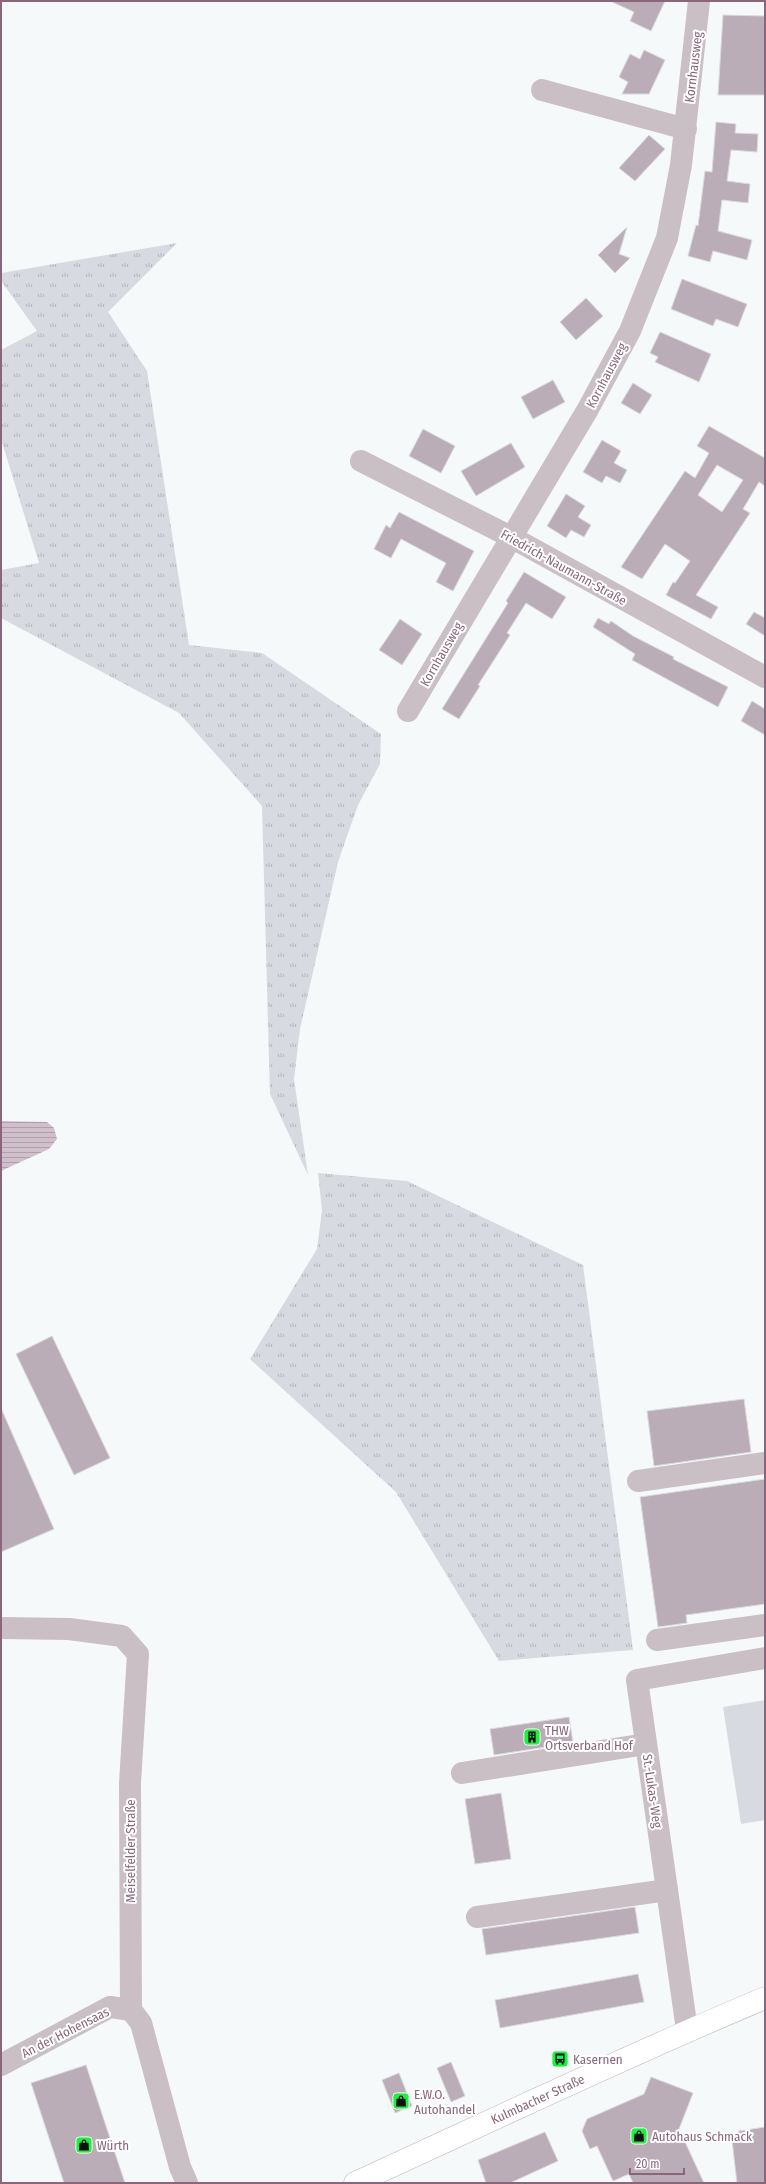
<svg xmlns="http://www.w3.org/2000/svg" width="766" height="2184" viewBox="0 0 766 2184" font-family="'Fira Sans Condensed',sans-serif">
	<style>
		.grass { fill: url(#grass-tufts) }
		.garden { fill: #d7dbe1 }
		.water { fill: url(#water-rules) }
		.building { fill: #bbadb7; stroke: #d8dbdb; fill-rule: evenodd }
		.lines { fill: none; stroke-linecap: round; stroke-linejoin: round }
		.major-casing { stroke: #beb3ba; stroke-width: 23 }
		.minor { stroke: #c9bfc5; stroke-width: 22 }
		.major { stroke: #fff; stroke-width: 22 }
		.labels { text-anchor: middle; stroke-width: 4; stroke-linejoin: round; paint-order: stroke }
		.street-label { font-size: 13px; fill: #89667c; stroke: #fff }
		.poi-label { font-size: 13px; fill: #89667c; stroke: #fff; text-anchor: start }
	</style>
	<defs>
		<pattern id="grass-tufts" width="24" height="20" patternUnits="userSpaceOnUse"><rect width="24" height="20" fill="#d7dbe1"/><path d="M3 7l-1-3M5 7V3M7 7l1-3M15 17l-1-3M17 17v-4M19 17l1-3" fill="none" stroke="#b4b5bb"/></pattern>
		<pattern id="water-rules" width="6" height="5" patternUnits="userSpaceOnUse"><rect width="6" height="5" fill="#d0c0cc"/><path d="M0 2.5h6" fill="none" stroke="#afa0ab"/></pattern>
	</defs>
	<rect width="100%" height="100%" fill="#f6f9f9"/>
	<!-- grass -->
	<g class="grass">
		<polygon points="177,243 108,312 147,371 189,645 262,653 381,734 380,764 358,805 338,862 300,1029 294,1079 308,1175 270,1094 262,806 179,713 1,618 1,570 39,563 1,439 1,350 37,331 1,281 1,273"/>
		<polygon points="318,1173 407,1181 583,1265 633,1650 499,1661 396,1492 250,1359 317,1249 322,1210"/>
	</g>
	<!-- garden -->
	<polygon class="garden" points="765,1700 765,1820 741,1824 723,1707"/>
	<!-- water -->
	<polygon class="water" points="1,1121 47,1122 54,1128 57,1139 49,1149 1,1171"/>
	<!-- building -->
	<g class="building">
		<polygon points="610,1 665,1 651,31 630,21 634,12"/>
		<polygon points="723,15 765,16 765,95 718,95"/>
		<polygon points="644,50 665,60 649,94 622,94 628,82 619,77 630,54 640,59"/>
		<polygon points="716,122 736,124 735,133 758,134 757,152 731,150 727,181 750,184 748,203 722,200 718,231 752,240 747,260 713,251 710,262 688,256 696,225 698,226 705,171 712,172"/>
		<polygon points="649,135 665,149 635,181 619,168"/>
		<polygon points="627,227 619,254 630,258 615,273 598,255"/>
		<polygon points="682,279 747,304 738,327 716,319 713,326 671,309"/>
		<polygon points="586,298 603,316 576,340 560,322"/>
		<polygon points="660,332 711,354 699,382 655,362 658,357 650,353"/>
		<polygon points="553,380 565,402 533,419 521,397"/>
		<polygon points="633,383 652,395 640,414 621,403"/>
		<path d="M709,426L765,458V486L759,482L743,509L750,513L696,595L718,607L711,619L666,595L673,582L675,583L690,561L665,544L642,579L621,567L685,471L695,478L709,453L697,446ZM717,465L743,480L722,512L698,495Z"/>
		<polygon points="423,429 455,446 441,473 409,456"/>
		<polygon points="602,440 621,451 614,463 627,470 620,483 606,476 602,483 583,472"/>
		<polygon points="511,443 525,467 476,496 461,471"/>
		<polygon points="566,494 585,506 578,517 591,525 584,537 571,530 566,538 547,526"/>
		<polygon points="399,512 474,551 453,591 436,582 446,563 401,539 391,558 374,549 386,525 390,528"/>
		<polygon points="524,572 566,597 552,619 526,603 507,633 510,635 478,685 480,686 459,719 442,709 508,603 506,601"/>
		<polygon points="754,612 765,618 765,636 746,624"/>
		<polygon points="598,618 609,624 611,621 633,636 674,657 673,659 728,687 718,707 632,660 635,654 593,627"/>
		<polygon points="400,619 422,634 402,665 379,650"/>
		<polygon points="752,701 765,709 765,735 741,721"/>
		<polygon points="52,1336 110,1458 74,1475 16,1354"/>
		<polygon points="744,1399 751,1452 654,1466 647,1411"/>
		<polygon points="1,1408 54,1529 1,1552"/>
		<polygon points="765,1479 765,1604 686,1615 687,1623 658,1627 640,1497"/>
		<polygon points="569,1717 573,1743 494,1755 490,1729"/>
		<polygon points="501,1793 511,1859 475,1864 465,1799"/>
		<polygon points="635,1907 639,1933 486,1955 482,1929"/>
		<polygon points="638,1974 644,2002 500,2028 495,2000"/>
		<polygon points="451,2062 465,2096 451,2102 437,2068"/>
		<polygon points="86,2065 102,2114 125,2183 64,2183 47,2132 31,2083"/>
		<polygon points="399,2073 412,2106 395,2113 382,2080"/>
		<polygon points="651,2077 693,2093 679,2129 704,2183 633,2183 629,2174 613,2181 597,2146 590,2149 582,2131 587,2119 644,2094"/>
		<polygon points="765,2127 765,2183 737,2183 732,2140 739,2131"/>
		<polygon points="545,2132 558,2161 510,2183 486,2183 478,2160"/>
	</g>
	<g class="lines">
		<!-- major casing -->
		<g class="major-casing">
			<g id="major">
				<path id="s1" d="M355,2183C491,2121 626,2056 765,1998"/>
			</g>
		</g>
		<!-- minor -->
		<g class="minor">
			<polyline points="542,90 686,129"/>
			<polyline points="361,461 511,537 765,677"/>
			<polyline points="408,711 588,409 630,331 667,238 681,165 699,1"/>
			<polyline points="638,1481 765,1463"/>
			<polyline points="1,1628 69,1629 122,1636 138,1654 130,1783 131,2010 141,2023 180,2167 187,2183"/>
			<polyline points="657,1640 765,1625"/>
			<polyline points="462,1773 646,1744"/>
			<polyline points="477,1917 667,1890"/>
			<polyline points="687,2030 637,1680 765,1658"/>
			<polyline points="1,2065 110,2007 131,2010"/>
		</g>
		<!-- major -->
		<use href="#major" class="major"/>
	</g>
	<!-- icons -->
	<defs>
		<g id="building-square" transform="scale(0.9)"><rect x="-9" y="-9" width="18" height="18" rx="4" fill="#21ee43" stroke="#fff"/><path d="M-4-6H4V6H1V3H-1V6H-4ZM-2.5-4.3h1.7v1.8h-1.7ZM.8-4.3h1.7v1.8H.8ZM-2.5-1h1.7V.8h-1.7ZM.8-1h1.7V.8H.8Z" fill="#111"/></g>
		<g id="bus-square" transform="scale(0.9)"><rect x="-9" y="-9" width="18" height="18" rx="4" fill="#21ee43" stroke="#fff"/><path d="M-5-6H5V4H4V6H2V4H-2V6H-4V4H-5ZM-3.5-4V0h7V-4ZM-3.5 1.2v1.5H-2V1.2ZM2 1.2v1.5H3.5V1.2Z" fill="#111"/></g>
		<g id="shop-square" transform="scale(0.9)"><rect x="-9" y="-9" width="18" height="18" rx="4" fill="#21ee43" stroke="#fff"/><path d="M-5-2.5h2.3a2.7 3.5 0 0 1 5.4 0H5L5.5 6h-11ZM-1.5-2.5h3a1.5 2.3 0 0 0-3 0Z" fill="#111"/></g>
	</defs>
	<g fill-rule="evenodd">
		<use href="#building-square" x="532" y="1737"/>
		<use href="#bus-square" x="560" y="2059"/>
		<use href="#shop-square" x="401" y="2101"/>
		<use href="#shop-square" x="639" y="2136"/>
		<use href="#shop-square" x="84" y="2145"/>
	</g>
	<g class="labels">
		<!-- street labels -->
		<g class="street-label">
			<text transform="translate(693 67) rotate(-83)" y="5">Kornhausweg</text>
			<text transform="translate(606 375) rotate(-62)" y="5">Kornhausweg</text>
			<text transform="translate(564 567) rotate(29)" y="5">Friedrich-Naumann-Straße</text>
			<text transform="translate(441 654) rotate(-60)" y="5">Kornhausweg</text>
			<text transform="translate(653 1791) rotate(82)" y="5">St.-Lukas-Weg</text>
			<text transform="translate(130 1851) rotate(-90)" y="5">Meiselfelder Straße</text>
			<text transform="translate(65 2032) rotate(-27)" y="5">An der Hohensaas</text>
			<text dy="5" stroke="none"><textPath href="#s1" startOffset="201">Kulmbacher Straße</textPath></text>
		</g>
		<!-- poi labels -->
		<g class="poi-label">
			<text x="545" y="1735">THW<tspan x="545" dy="15">Ortsverband Hof</tspan></text>
			<text x="573" y="2064">Kasernen</text>
			<text x="414" y="2099">E.W.O.<tspan x="414" dy="15">Autohandel</tspan></text>
			<text x="652" y="2141">Autohaus Schmack</text>
			<text x="97" y="2150">Würth</text>
		</g>
	</g>
	<!-- border -->
	<rect width="766" height="2184" fill="none" stroke="#89667c" stroke-width="4"/>
	<!-- scale -->
	<path d="M630 2168v6h54v-6" fill="none" stroke="#89667c" stroke-width="2"/>
	<text x="636" y="2168" font-size="12" fill="#89667c" stroke="#ffffff" stroke-width="3" paint-order="stroke">20 m</text>
</svg>
